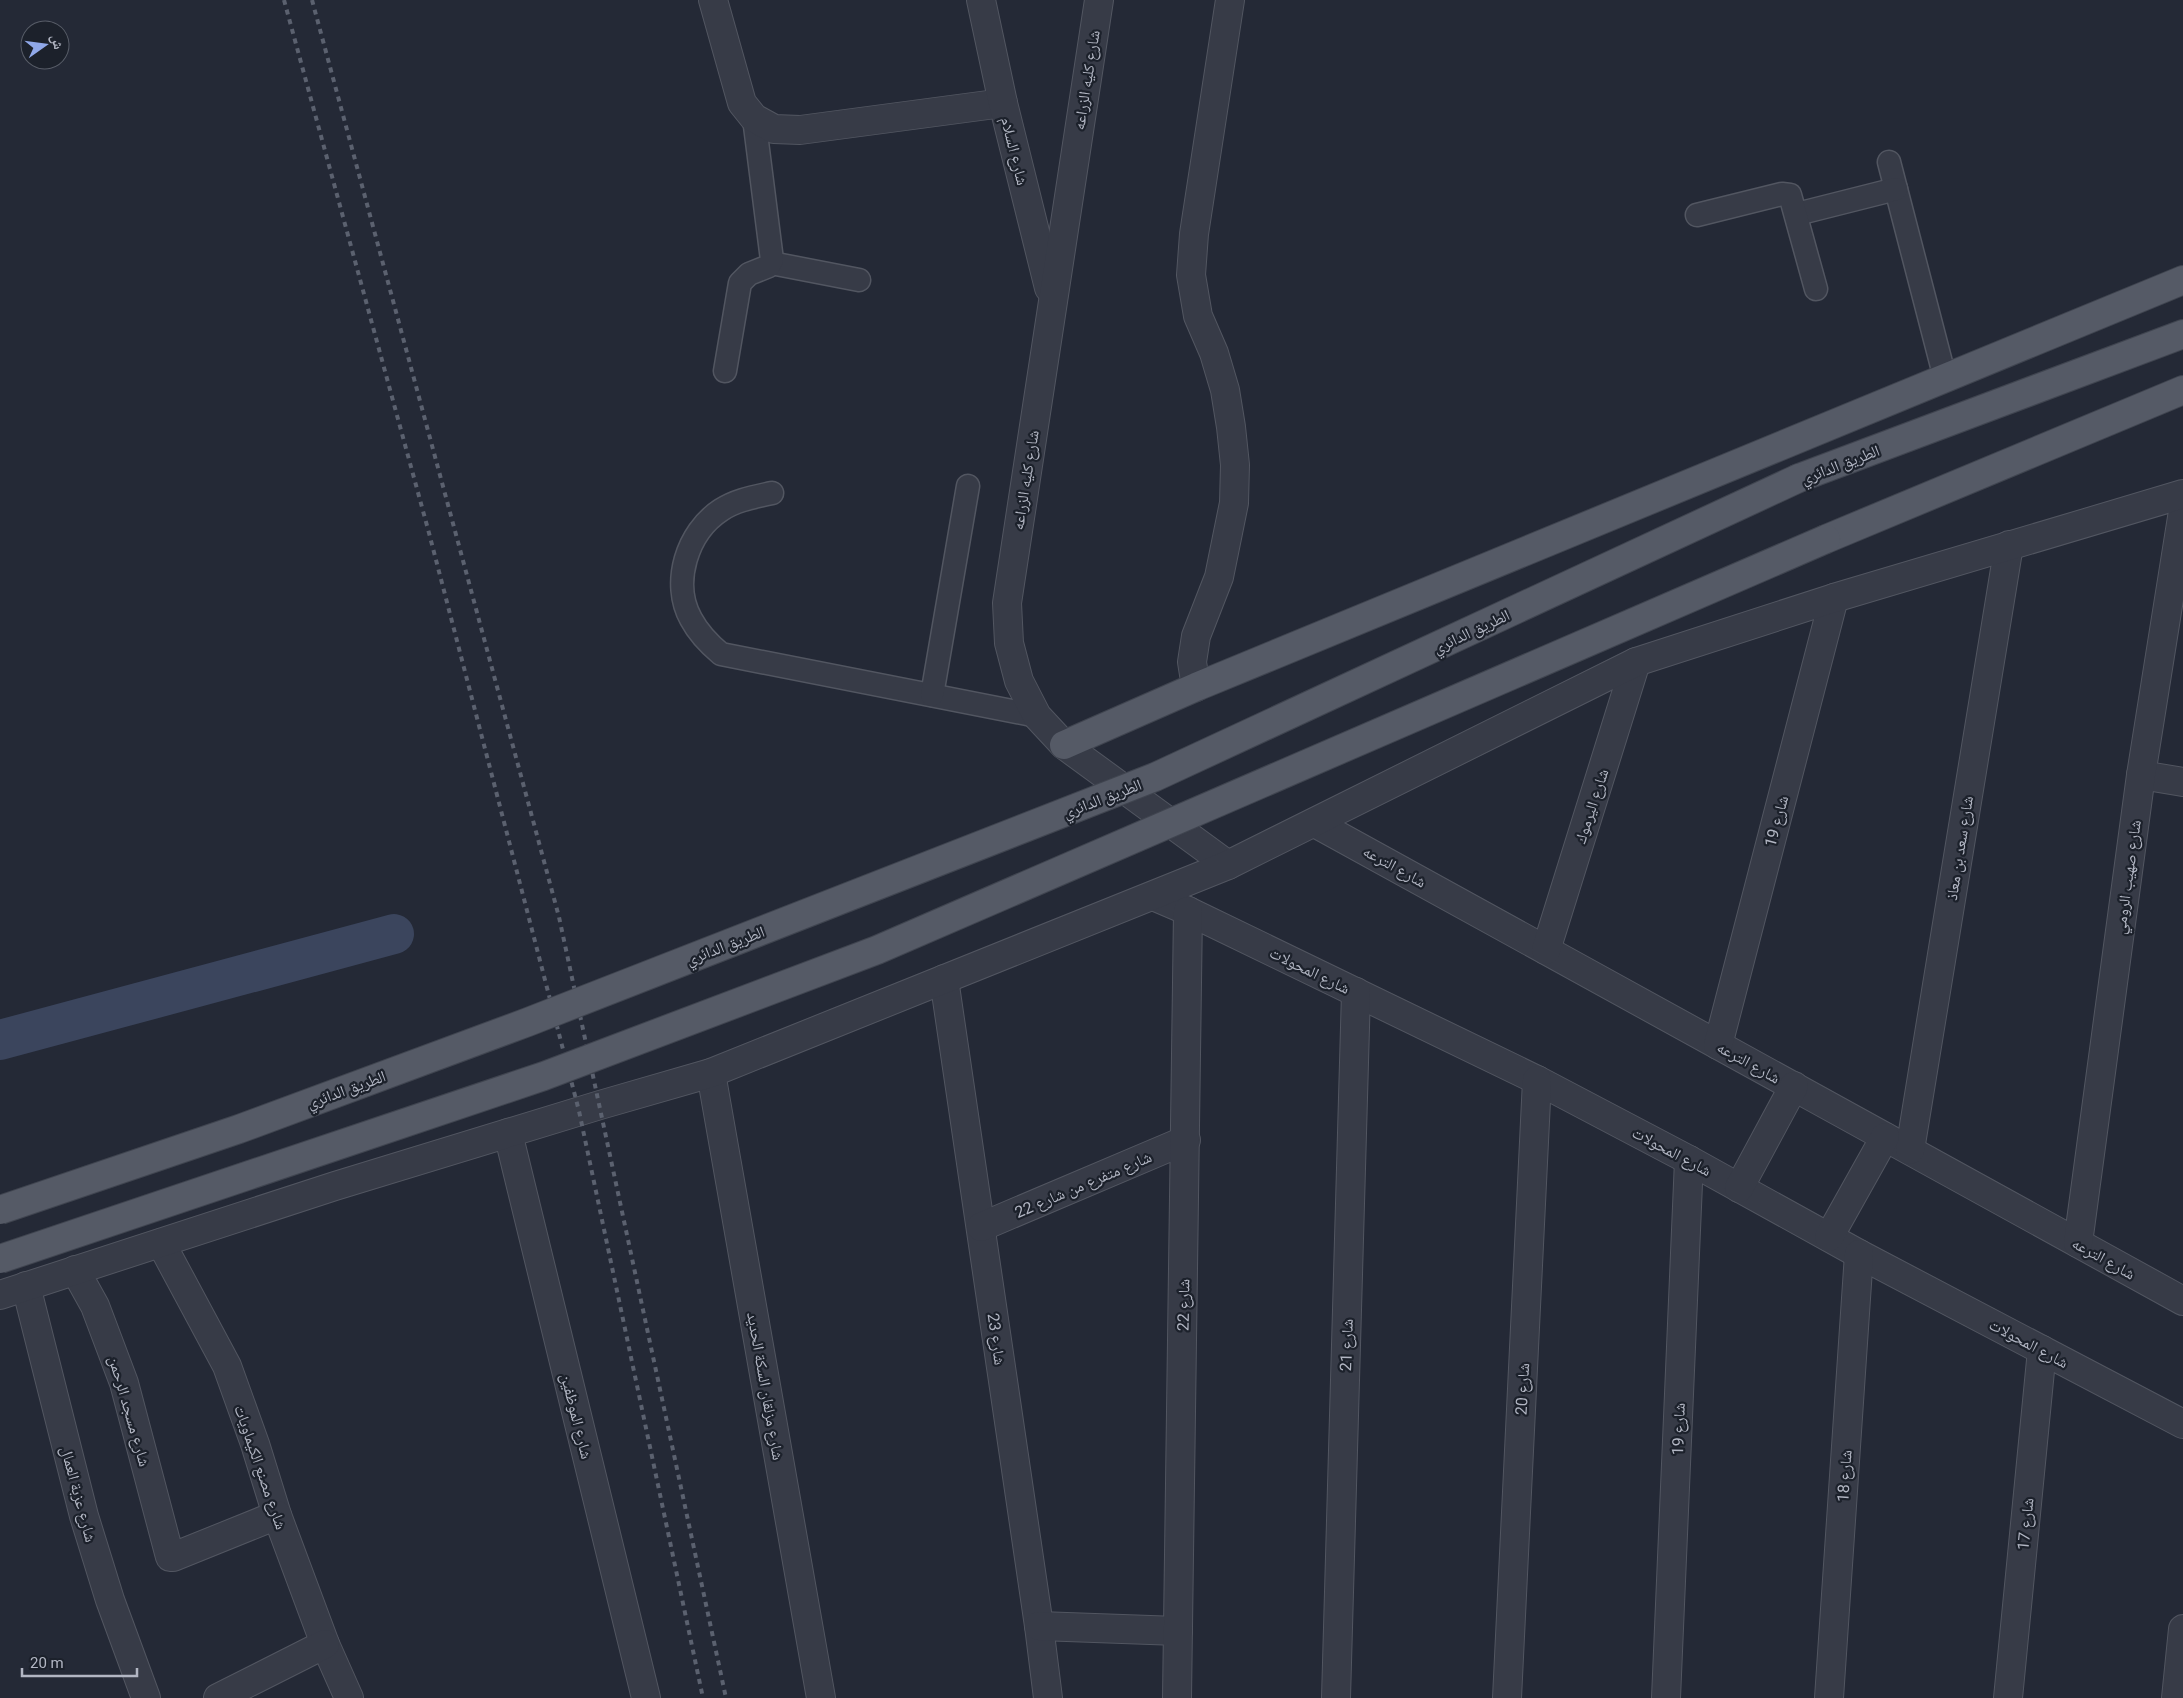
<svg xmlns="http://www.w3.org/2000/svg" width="2183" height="1698" viewBox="0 0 2183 1698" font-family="Roboto,'Noto Naskh Arabic',sans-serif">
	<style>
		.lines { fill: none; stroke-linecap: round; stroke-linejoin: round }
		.canal { stroke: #3b455d; stroke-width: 40 }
		.lane-casing { stroke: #525661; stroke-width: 25 }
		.street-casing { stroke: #525661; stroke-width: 30 }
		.primary-casing { stroke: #404550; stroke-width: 30 }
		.lane { stroke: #373b47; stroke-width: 22 }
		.street { stroke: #373b47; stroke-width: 28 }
		.primary { stroke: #555a66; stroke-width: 28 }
		.rail { stroke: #5b616f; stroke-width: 4; stroke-dasharray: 5 5; stroke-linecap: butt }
		.primary-bridge-casing { stroke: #404550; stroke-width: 30; stroke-linecap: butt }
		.primary-bridge { stroke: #555a66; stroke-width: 28 }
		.labels { text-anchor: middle; stroke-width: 4.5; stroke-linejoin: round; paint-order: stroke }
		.street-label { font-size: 16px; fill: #b2b6c3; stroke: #1c212b }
	</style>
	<rect width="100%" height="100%" fill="#242936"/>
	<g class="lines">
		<!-- canal -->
		<polyline class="canal" points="0,1040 394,934"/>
		<!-- lane casing -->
		<g class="lane-casing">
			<g id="lane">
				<polyline points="1889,162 1945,378"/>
				<polyline points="1797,214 1896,189"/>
				<polyline points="1697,215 1782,194 1790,195 1816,289"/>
				<polyline points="771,263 859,280"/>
				<polyline points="725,371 740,283 749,274 769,266 772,260 754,118"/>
				<path d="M772,493C754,497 736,500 721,510C687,532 671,583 691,619C699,634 709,644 721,654L1037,716"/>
				<polyline points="932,695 968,486"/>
			</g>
		</g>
		<!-- street casing -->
		<g class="street-casing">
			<g id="street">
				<polyline points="713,0 742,103 754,118 774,129 800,130 1003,103"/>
				<polyline points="981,0 1003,103 1049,288"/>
				<polyline points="1099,0 1007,603 1009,643 1019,681 1037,716 1064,745 1228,865"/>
				<polyline points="1196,687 1192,662 1196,636 1219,577 1234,503 1235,465 1231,427 1225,390 1214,353 1198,316 1191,275 1194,234 1230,0"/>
				<polyline points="2141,775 2183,782"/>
				<polyline points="1315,823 2183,1301"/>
				<polyline points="1153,896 1188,911 1537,1080 1689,1160 1859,1254 2183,1424"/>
				<polyline points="1546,950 1636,662"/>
				<polyline points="944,979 1039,1626 1048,1698"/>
				<polyline points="1718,1045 1834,598"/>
				<polyline points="711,1073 821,1698"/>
				<polyline points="508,1133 646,1698"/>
				<polyline points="1910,1150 2009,545"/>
				<polyline points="1739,1188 1794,1086"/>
				<polyline points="981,1227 1186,1140"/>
				<polyline points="1829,1237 1885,1137"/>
				<polyline points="161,1243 227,1366 255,1444 277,1515 325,1644 349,1698"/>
				<polyline points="2078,1243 2141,775 2183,511"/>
				<polyline points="75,1270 95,1306 124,1383 170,1557 173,1557 277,1515"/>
				<polyline points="26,1286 84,1516 110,1600 146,1698"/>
				<polyline points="0,1295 335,1186 600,1105 711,1073 1228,865 1636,662 1834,598 2183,494"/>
				<polyline points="1039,1626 1178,1631"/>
				<polyline points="218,1698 325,1644"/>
				<polyline points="1177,1698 1188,911"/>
				<polyline points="1336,1698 1356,992"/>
				<polyline points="1507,1698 1537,1080"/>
				<polyline points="1666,1698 1689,1160"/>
				<polyline points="1829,1698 1859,1254"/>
				<polyline points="2008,1698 2042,1350"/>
				<polyline points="2176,1698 2183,1629"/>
			</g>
		</g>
		<!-- primary casing -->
		<g class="primary-casing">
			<g id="primary">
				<polyline points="1799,478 2183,334"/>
				<polyline points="1826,539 2183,390"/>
				<polyline points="1064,745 1196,687 2183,280"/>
			</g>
		</g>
		<!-- lane -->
		<use href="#lane" class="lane"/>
		<!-- street -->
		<use href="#street" class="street"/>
		<!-- primary -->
		<use href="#primary" class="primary"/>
		<!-- rail -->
		<g class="rail">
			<polyline points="284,0 429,533 579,1111 703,1698"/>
			<polyline points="312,0 559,917 726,1698"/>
		</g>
		<!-- primary-bridge casing -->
		<g class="primary-bridge-casing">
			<g id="primary-bridge">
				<polyline points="0,1210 239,1129 528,1022 1155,777 1799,478"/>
				<polyline points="0,1259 544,1076 877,950 1826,539"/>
			</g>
		</g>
		<!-- primary-bridge -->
		<use href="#primary-bridge" class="primary-bridge"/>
	</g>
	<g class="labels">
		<!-- street labels -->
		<g class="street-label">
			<text transform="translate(1086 80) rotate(-81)" y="6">شارع كليه الزراعه</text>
			<text transform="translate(1015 151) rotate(76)" y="6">شارع السلام</text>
			<text transform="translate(1840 464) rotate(-21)" y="6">الطريق الدائري</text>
			<text transform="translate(1025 480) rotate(-81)" y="6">شارع كليه الزراعه</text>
			<text transform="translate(1471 631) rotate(-25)" y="6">الطريق الدائري</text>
			<text transform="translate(1102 798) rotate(-21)" y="6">الطريق الدائري</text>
			<text transform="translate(1591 806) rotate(-72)" y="6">شارع اليرموك</text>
			<text transform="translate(1776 821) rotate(-75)" y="6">شارع 19</text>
			<text transform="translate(1959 848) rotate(-81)" y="6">شارع سعد بن معاذ</text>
			<text transform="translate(1395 866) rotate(29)" y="6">شارع الترعه</text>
			<text transform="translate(2127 877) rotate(-82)" y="6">شارع صهيب الرومي</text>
			<text transform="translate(725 945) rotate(-21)" y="6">الطريق الدائري</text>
			<text transform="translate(1310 970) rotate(26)" y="6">شارع المحولات</text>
			<text transform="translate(1749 1062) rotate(29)" y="6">شارع الترعه</text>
			<text transform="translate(346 1089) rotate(-20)" y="6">الطريق الدائري</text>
			<text transform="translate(1672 1151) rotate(28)" y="6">شارع المحولات</text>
			<text transform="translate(1083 1184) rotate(-23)" y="6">شارع متفرع من شارع 22</text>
			<text transform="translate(2104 1258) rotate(29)" y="6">شارع الترعه</text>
			<text transform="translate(1183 1305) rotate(-89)" y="6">شارع 22</text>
			<text transform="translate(997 1339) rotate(82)" y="6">شارع 23</text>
			<text transform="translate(2029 1343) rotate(28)" y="6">شارع المحولات</text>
			<text transform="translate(1346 1345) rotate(-88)" y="6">شارع 21</text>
			<text transform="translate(766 1386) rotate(80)" y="6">شارع مزلقان السكة الحديد</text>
			<text transform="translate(1522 1389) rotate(-87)" y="6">شارع 20</text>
			<text transform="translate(130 1411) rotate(74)" y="6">شارع مسجد الرحمن</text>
			<text transform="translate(577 1416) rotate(76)" y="6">شارع الموظفين</text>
			<text transform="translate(1678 1429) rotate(-88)" y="6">شارع 19</text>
			<text transform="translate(261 1467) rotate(71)" y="6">شارع مصنع الكيماويات</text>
			<text transform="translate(1844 1476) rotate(-86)" y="6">شارع 18</text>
			<text transform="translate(79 1494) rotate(75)" y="6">شارع عزبة العمال</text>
			<text transform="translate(2025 1524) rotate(-84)" y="6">شارع 17</text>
		</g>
	</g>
	<!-- north arrow -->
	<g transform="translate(45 45) rotate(76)"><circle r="24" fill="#1c212b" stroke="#585d68"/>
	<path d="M0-4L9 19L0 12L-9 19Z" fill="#90a8e9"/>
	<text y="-8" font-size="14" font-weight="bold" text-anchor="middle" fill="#b2b6c3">ش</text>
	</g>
	<!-- scale -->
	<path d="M22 1668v8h115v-8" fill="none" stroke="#b2b6c3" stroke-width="2.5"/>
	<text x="30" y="1668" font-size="15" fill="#b2b6c3" stroke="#1c212b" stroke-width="4" paint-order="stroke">20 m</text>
</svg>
